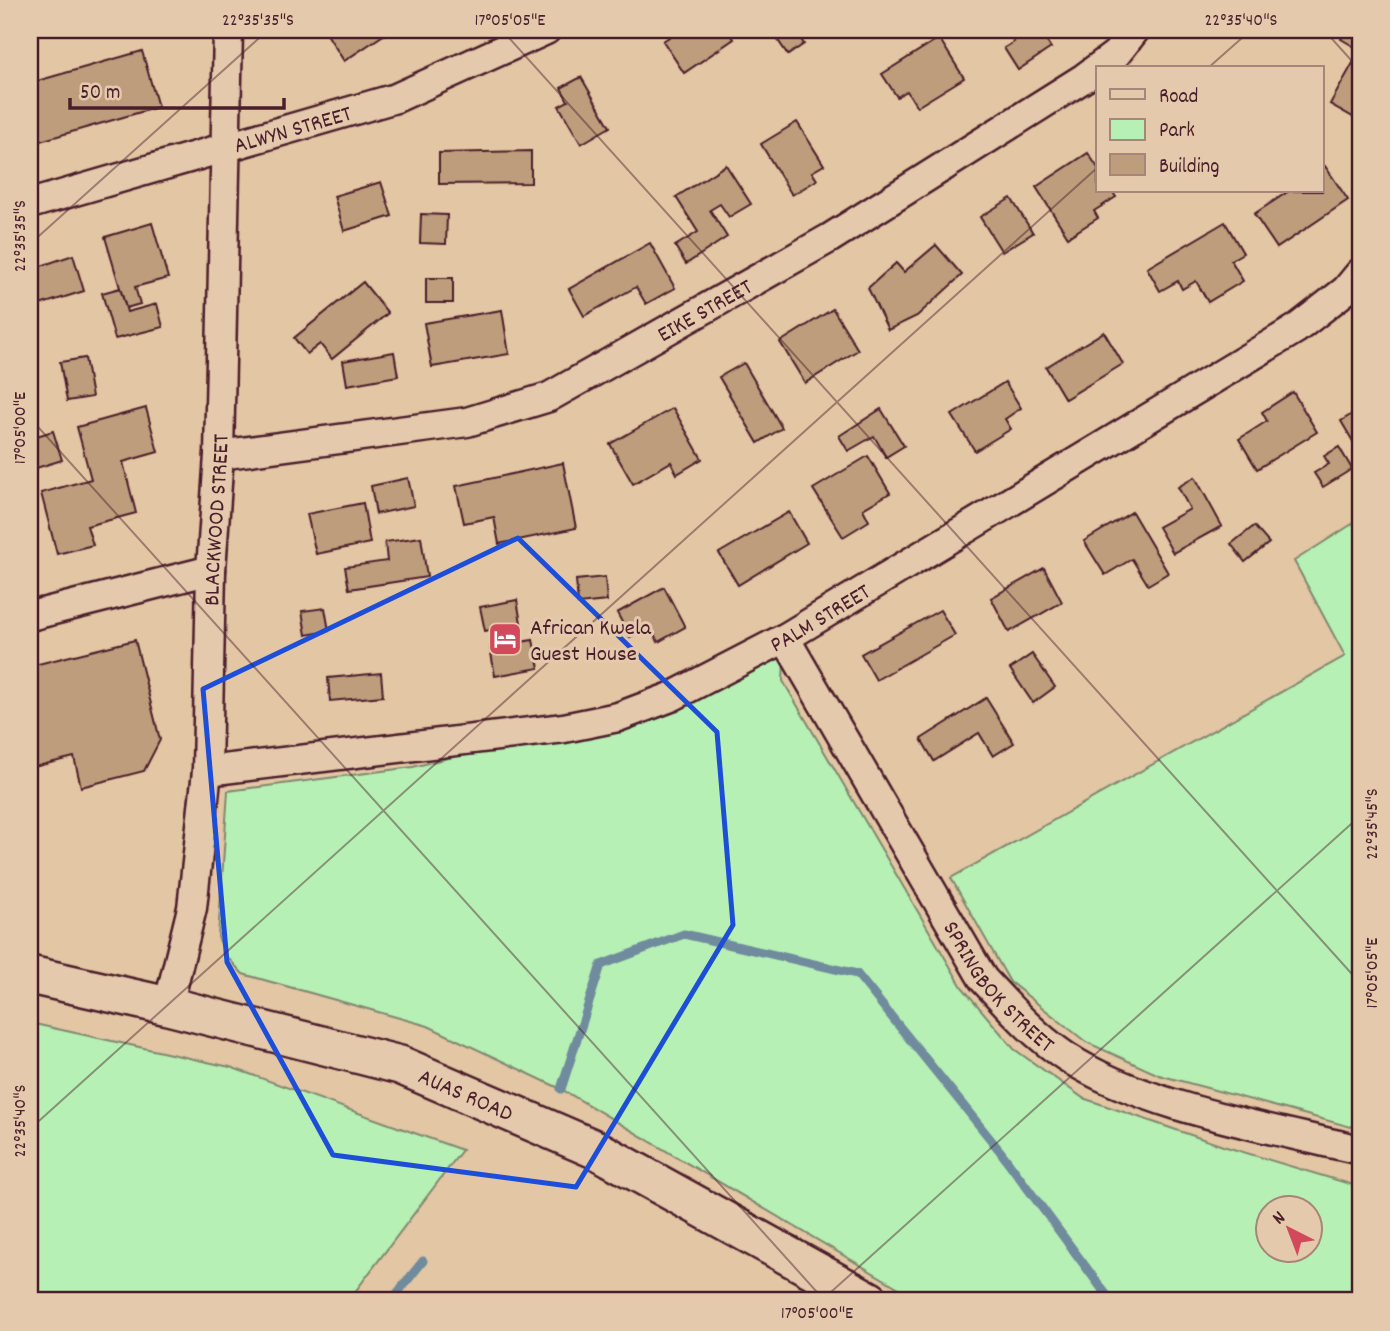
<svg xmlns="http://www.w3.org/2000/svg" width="1390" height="1331" viewBox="0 0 1390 1331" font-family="Dekko,sans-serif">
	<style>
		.green { fill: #b6f0b4; stroke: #808870; stroke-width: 2; fill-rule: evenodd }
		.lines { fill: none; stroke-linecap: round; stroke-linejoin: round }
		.stream { stroke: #708b9d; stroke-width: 9 }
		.building { fill: #bd9d7b; stroke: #4a1f2b; stroke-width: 2 }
		.minor-casing { stroke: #4a1f2b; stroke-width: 33 }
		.major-casing { stroke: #4a1f2b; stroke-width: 42 }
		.minor { stroke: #e5c9ac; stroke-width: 28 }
		.major { stroke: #e5c9ac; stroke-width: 37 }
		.marked { fill: none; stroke: #1d4ed8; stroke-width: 5; stroke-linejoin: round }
		.ticks { fill: none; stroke: #4a1f2b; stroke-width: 2; stroke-opacity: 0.45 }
		.labels { text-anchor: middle; stroke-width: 6; stroke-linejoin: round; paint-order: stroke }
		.street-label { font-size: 23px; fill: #4a1f2b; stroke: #e5c9ac }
		.poi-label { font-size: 23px; fill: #4a1f2b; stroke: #e5c9ac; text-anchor: start }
		.neatline { fill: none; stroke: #4a1f2b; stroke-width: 2.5 }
		.ticks-label { font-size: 18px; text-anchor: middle; fill: #4a1f2b }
	</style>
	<rect width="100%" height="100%" fill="#e3c6a4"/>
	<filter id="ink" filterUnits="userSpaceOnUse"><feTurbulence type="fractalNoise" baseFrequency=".0143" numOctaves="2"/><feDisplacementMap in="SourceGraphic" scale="14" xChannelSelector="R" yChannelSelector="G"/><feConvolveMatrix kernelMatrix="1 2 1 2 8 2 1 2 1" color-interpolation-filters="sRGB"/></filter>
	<g filter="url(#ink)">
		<!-- green -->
		<g class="green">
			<polygon points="1360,519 1360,1119 1351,1127 1159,1075 1086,1042 1010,982 951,878 1345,656 1294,561"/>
			<path d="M785,638L783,681L962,987L1014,1049L1083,1098L1223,1146L1360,1187V1301H921L561,1089L428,1026L243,974L227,957L218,937L228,791L413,767L564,728ZM1268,1208H1310V1250H1268Z"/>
			<polygon points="30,1023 230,1067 462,1150 348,1301 30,1301"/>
		</g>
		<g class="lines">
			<!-- stream -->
			<g class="stream">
				<polyline points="561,1089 601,965 684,934 857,974 1000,1151 1111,1301"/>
				<polyline points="391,1301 423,1261"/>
			</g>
		</g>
		<!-- building -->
		<g class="building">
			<polygon points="327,30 391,30 344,61 325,31"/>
			<polygon points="680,30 727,30 734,39 684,73 663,41"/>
			<polygon points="771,30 795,30 804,44 788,55"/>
			<polygon points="1005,30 1039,30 1051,48 1018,70 1004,48 1014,42"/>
			<polygon points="1346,30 1360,30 1360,50 1341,39"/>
			<polygon points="939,38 964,78 917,107 907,91 897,97 882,74"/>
			<polygon points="142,51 158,107 30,144 30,83"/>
			<polygon points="1358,54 1360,55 1360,121 1330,104"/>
			<polygon points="581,77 610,127 581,144 559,106 568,101 561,88"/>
			<polygon points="797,122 824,165 812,172 817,180 792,195 761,144"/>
			<polygon points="531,151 531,183 439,184 439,153"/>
			<polygon points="1088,153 1098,168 1098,191 1112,191 1116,197 1094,211 1098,218 1068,237 1036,187"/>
			<polygon points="726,165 751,204 729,217 720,204 710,210 727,237 686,264 675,246 698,232 676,197"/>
			<polygon points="1325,166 1348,200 1277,248 1254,214 1289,191 1322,191 1322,169"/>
			<polygon points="381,182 392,216 344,231 334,196"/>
			<polygon points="1011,198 1033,233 1002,252 980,217"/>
			<polygon points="421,214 447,215 446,244 420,243"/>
			<polygon points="1225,222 1243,253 1231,260 1243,281 1208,302 1196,281 1182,289 1178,281 1160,291 1147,268"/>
			<polygon points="152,223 168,278 135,287 140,304 126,308 105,237"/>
			<polygon points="650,243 675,288 646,304 636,287 584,316 569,289"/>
			<polygon points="936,245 962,275 917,316 888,330 868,288 896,263 904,272"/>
			<polygon points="73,255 84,291 30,308 30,260 35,259 38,267"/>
			<rect x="426" y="278" width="27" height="25"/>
			<polygon points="363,282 388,313 332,359 320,344 307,354 294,338"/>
			<polygon points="120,288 127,312 157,304 163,327 115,339 102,293"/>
			<polygon points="833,309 858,350 805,383 780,342"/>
			<polygon points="502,310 509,354 432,367 424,323"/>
			<polygon points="1104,332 1123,364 1065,399 1046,367"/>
			<polygon points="394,352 398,376 347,385 343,361"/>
			<polygon points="85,358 92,397 67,401 60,362"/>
			<polygon points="744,363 782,428 758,443 719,377"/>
			<polygon points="1005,382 1021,408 1005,419 1011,429 975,451 952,415"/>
			<polygon points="1293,392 1317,432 1257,469 1239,439 1267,421 1262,412"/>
			<polygon points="146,408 158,452 123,462 136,513 87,526 93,545 57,554 41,493 91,479 77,427"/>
			<polygon points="673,408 702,459 677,474 671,462 633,484 610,444"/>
			<polygon points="881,409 904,446 886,457 874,436 848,451 839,436"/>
			<polygon points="1360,409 1360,448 1358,450 1341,421"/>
			<polygon points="53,431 62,460 30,470 30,438"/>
			<polygon points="1339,447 1352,469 1323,487 1314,473 1329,464 1324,456"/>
			<polygon points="868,456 890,493 863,509 869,521 843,537 813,489"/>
			<polygon points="563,463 576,528 499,544 494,517 464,523 456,486"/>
			<polygon points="1195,477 1222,526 1173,553 1158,527 1190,509 1178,487"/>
			<polygon points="408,478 414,506 376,514 371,486"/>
			<polygon points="363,503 370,543 316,554 307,514"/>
			<polygon points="789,512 807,543 738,585 719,553"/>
			<polygon points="1132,512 1168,573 1148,585 1132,559 1105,575 1084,541"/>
			<polygon points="1254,526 1269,543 1245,562 1231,544"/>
			<polygon points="421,537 427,577 349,589 345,567 387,561 385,542"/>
			<polygon points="1044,568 1062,602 1009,632 991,598"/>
			<polygon points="605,577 607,601 578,604 576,580"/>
			<polygon points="664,587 685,627 658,642 650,626 630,637 617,613"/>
			<polygon points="517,600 521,623 485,631 480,607"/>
			<polygon points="325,608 329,631 306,635 302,611"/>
			<polygon points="940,610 955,635 876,680 861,654"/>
			<polygon points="135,640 160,740 144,771 81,787 74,757 30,768 30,666"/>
			<polygon points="533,640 539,668 495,676 490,647"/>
			<polygon points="1032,654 1055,687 1033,703 1010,669"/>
			<polygon points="381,673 383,696 330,701 328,678"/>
			<polygon points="986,698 1014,743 993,756 979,733 934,761 921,739"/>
		</g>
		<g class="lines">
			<!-- minor casing -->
			<g class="minor-casing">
				<g id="minor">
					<path id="s1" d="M30,204L396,98L546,30"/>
					<path id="s2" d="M219,455L467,422L549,397L830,238L1084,78L1116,54L1135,30"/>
					<polyline points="30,616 211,570"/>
					<path id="s3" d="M785,638L983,979C1009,1007 1033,1034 1065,1056C1142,1107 1270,1128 1360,1150"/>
					<path id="s4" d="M207,771L564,728L618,717L671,697L785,638L1296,329L1346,290L1360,273"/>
					<path id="s5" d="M168,1006L192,908L207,771L211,570L219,455L228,30"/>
				</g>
			</g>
			<!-- major casing -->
			<g class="major-casing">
				<g id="major">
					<path id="s6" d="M30,975L168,1006L400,1065L597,1150L870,1301"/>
				</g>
			</g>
			<!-- minor -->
			<use href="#minor" class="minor"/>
			<!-- major -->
			<use href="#major" class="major"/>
		</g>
	</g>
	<!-- marked area -->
	<path class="marked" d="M518,538L717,732L733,925L576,1187L333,1155L227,962L203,689Z"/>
	<!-- ticks -->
	<path class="ticks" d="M502,30L1360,983M1324,30L1360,70M1208,68L1251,30M30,244L268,30M30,418L825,1301M30,1129L1098,167M821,1301L1360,816"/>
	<!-- icons -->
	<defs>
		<g id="hotel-square" transform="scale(1.75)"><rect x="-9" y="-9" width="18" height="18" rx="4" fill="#d1495b" stroke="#e5c9ac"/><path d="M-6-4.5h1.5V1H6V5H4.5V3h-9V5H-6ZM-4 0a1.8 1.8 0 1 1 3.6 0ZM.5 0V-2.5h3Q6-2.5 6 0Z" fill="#fff"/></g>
	</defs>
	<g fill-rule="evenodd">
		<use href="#hotel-square" x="505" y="639"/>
	</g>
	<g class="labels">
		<!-- street labels -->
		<g class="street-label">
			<text dy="8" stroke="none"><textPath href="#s1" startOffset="273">ALWYN STREET</textPath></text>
			<text dy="8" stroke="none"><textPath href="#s2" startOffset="514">EIKE STREET</textPath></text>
			<text dy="8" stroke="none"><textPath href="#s5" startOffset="490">BLACKWOOD STREET</textPath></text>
			<text dy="8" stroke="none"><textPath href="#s4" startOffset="640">PALM STREET</textPath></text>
			<text dy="8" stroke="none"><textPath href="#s3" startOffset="410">SPRINGBOK STREET</textPath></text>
			<text dy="8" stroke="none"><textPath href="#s6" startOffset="453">AUAS ROAD</textPath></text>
		</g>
		<!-- poi labels -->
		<g class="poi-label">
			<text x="530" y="634">African Kwela<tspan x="530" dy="26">Guest House</tspan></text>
		</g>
	</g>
	<!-- margin -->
	<rect width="1390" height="1331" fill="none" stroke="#e5c9ac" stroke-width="77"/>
	<!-- legend -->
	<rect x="1096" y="66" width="228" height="126" fill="#e5c9ac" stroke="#a78578" stroke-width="2"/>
	<rect x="1110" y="89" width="35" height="10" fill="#e5c9ac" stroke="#a78578" stroke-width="2"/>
	<text x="1159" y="102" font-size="21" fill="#4a1f2b">Road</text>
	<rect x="1110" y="119" width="35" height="21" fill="#b6f0b4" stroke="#a78578" stroke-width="2"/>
	<text x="1159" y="136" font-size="21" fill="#4a1f2b">Park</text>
	<rect x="1110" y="154" width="35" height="21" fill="#bd9d7b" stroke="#a78578" stroke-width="2"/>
	<text x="1159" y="172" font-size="21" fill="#4a1f2b">Building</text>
	<!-- north arrow -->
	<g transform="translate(1289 1229) rotate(318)"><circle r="33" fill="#e5c9ac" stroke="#a78578" stroke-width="2"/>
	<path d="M0-5L12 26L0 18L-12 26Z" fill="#d1495b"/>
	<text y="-10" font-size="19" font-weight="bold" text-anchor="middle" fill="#4a1f2b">N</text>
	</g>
	<!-- scale -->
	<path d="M70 98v10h214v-10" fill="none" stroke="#4a1f2b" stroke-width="3.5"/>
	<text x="80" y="98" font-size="21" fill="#4a1f2b" stroke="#e5c9ac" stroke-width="5" paint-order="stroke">50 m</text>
	<rect x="38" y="38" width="1314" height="1254" class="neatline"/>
	<g class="ticks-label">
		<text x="258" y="25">22°35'35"S</text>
		<text x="510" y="25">17°05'05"E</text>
		<text x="1241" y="25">22°35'40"S</text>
		<text transform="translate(19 236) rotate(-90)" y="6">22°35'35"S</text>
		<text transform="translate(19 428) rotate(-90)" y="6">17°05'00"E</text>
		<text transform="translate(1371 824) rotate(-90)" y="6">22°35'45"S</text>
		<text transform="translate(1371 973) rotate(-90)" y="6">17°05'05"E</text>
		<text transform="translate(19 1121) rotate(-90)" y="6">22°35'40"S</text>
		<text x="817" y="1318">17°05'00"E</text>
	</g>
</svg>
